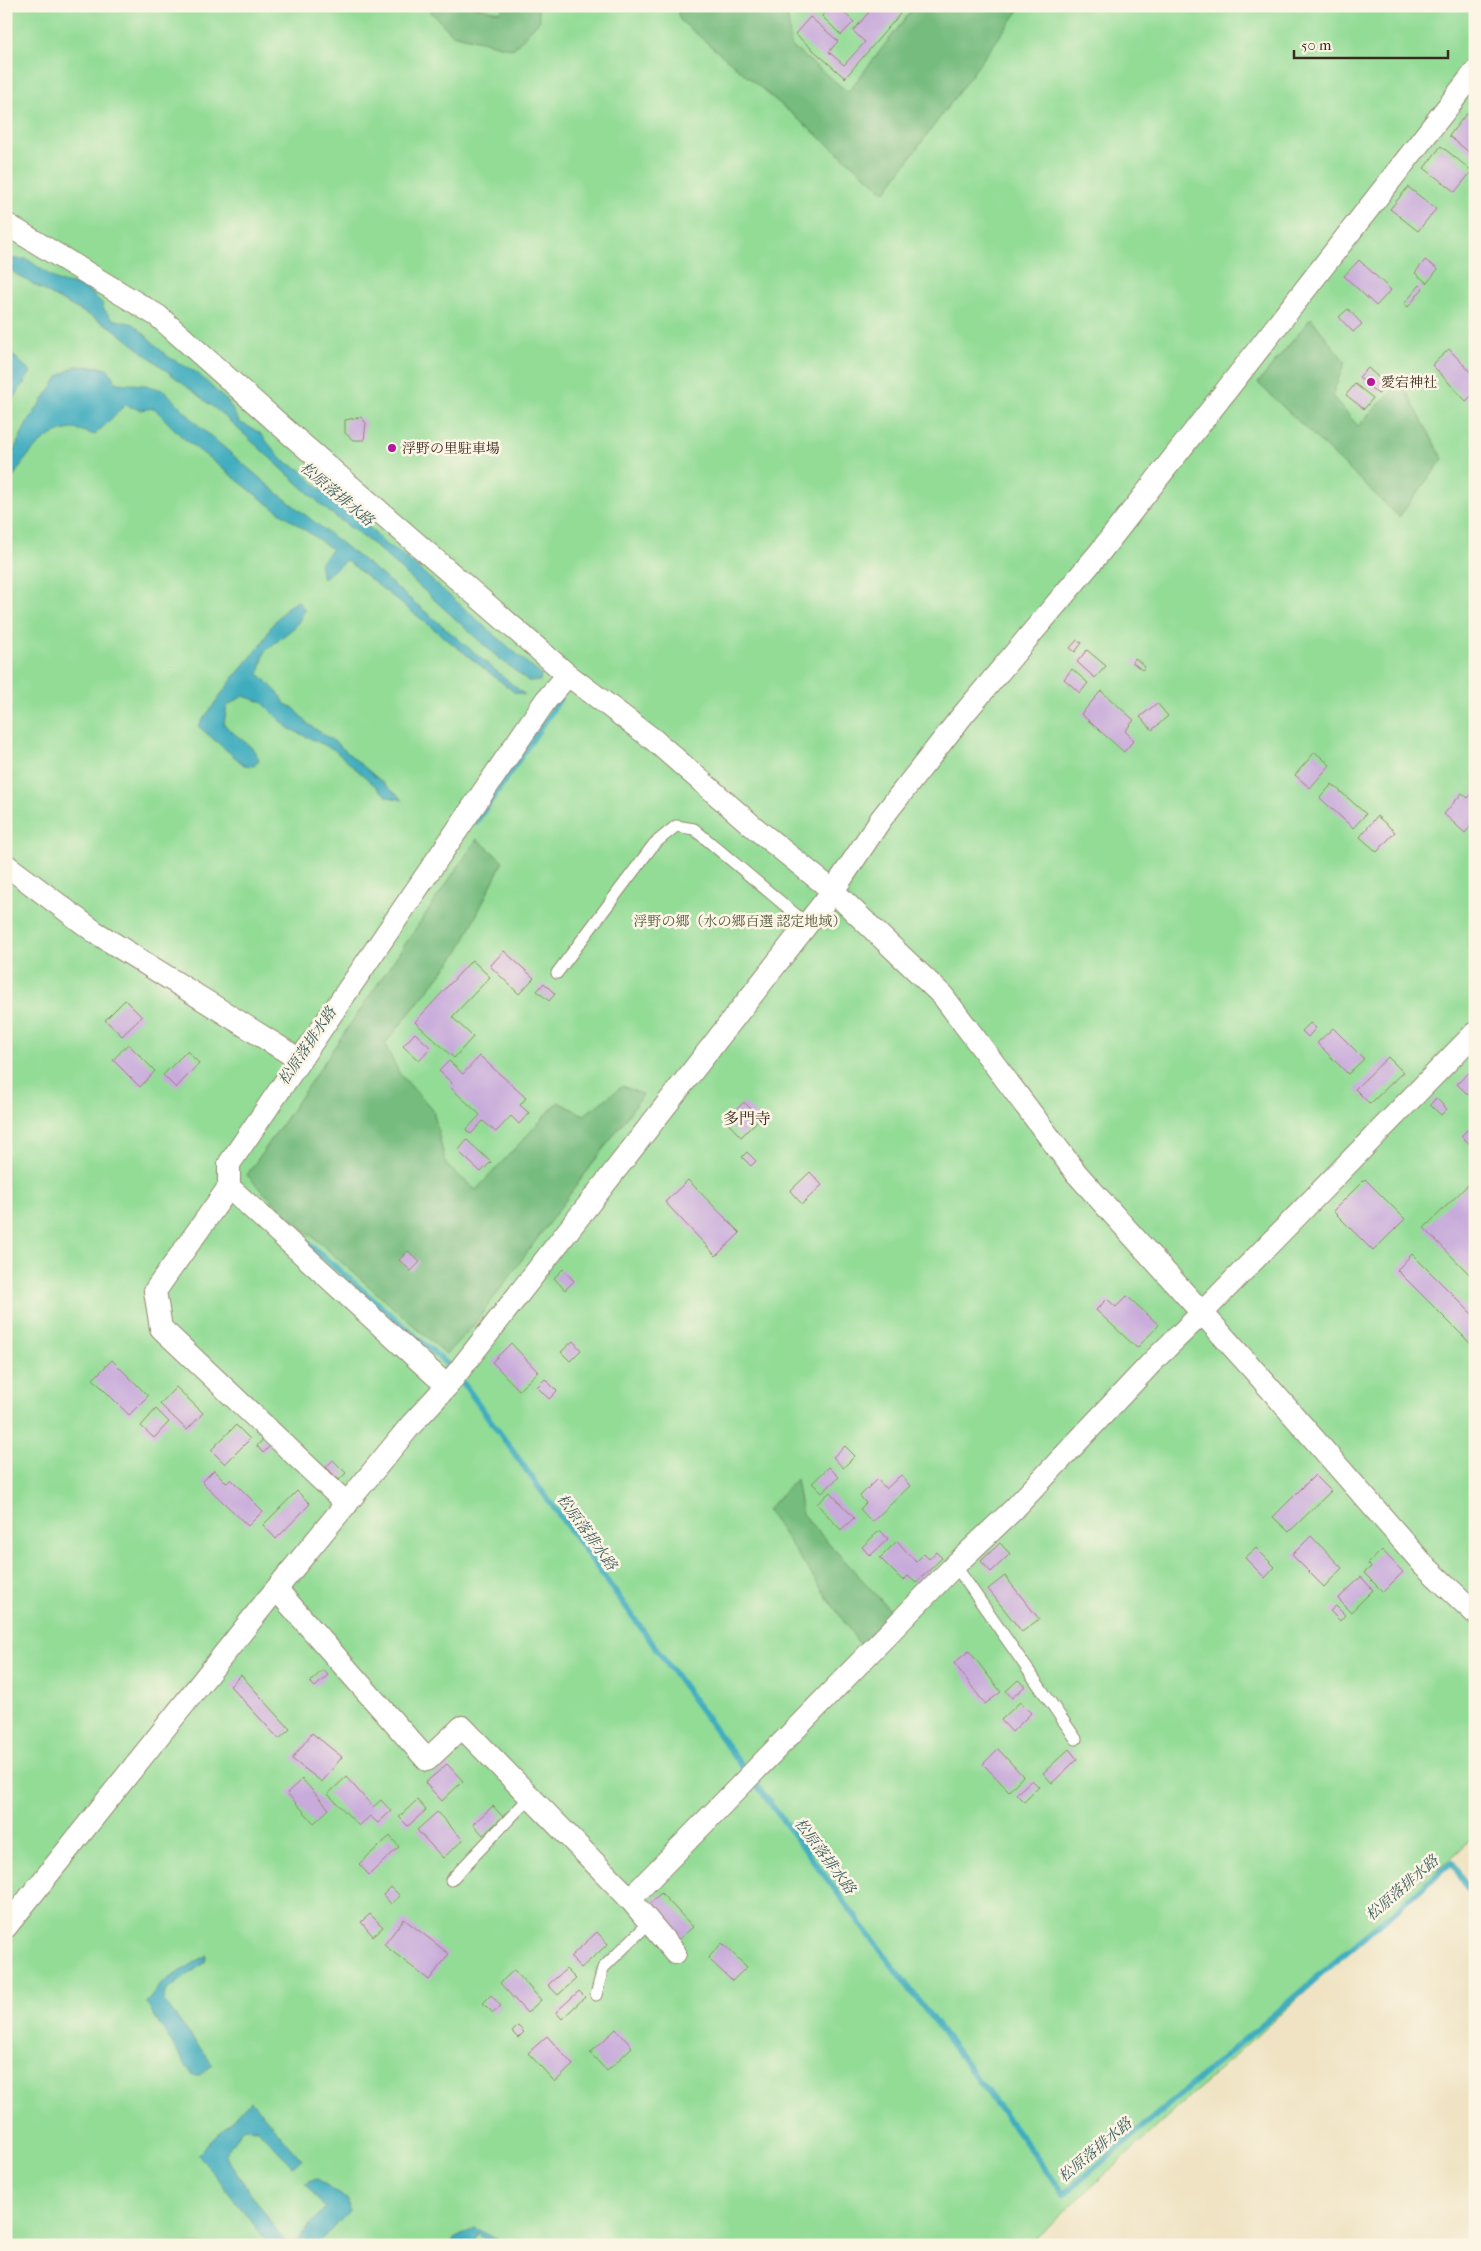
<svg xmlns="http://www.w3.org/2000/svg" width="1481" height="2251" viewBox="0 0 1481 2251" font-family="'IM FELL French Canon','Noto Serif JP',serif">
	<style>
		.green { fill: #93dc96; stroke: #67835a }
		.forest { fill: #76bc7f; stroke: #58734e }
		.water { fill: #41adbf; stroke: #3e6c6e }
		.lines { fill: none; stroke-linecap: round; stroke-linejoin: round }
		.stream { stroke: #41adbf; stroke-width: 6 }
		.building { fill: #c8abdb }
		.lane-casing { stroke: #958670; stroke-width: 13 }
		.street-casing { stroke: #958670; stroke-width: 24 }
		.lane { stroke: #fff; stroke-width: 11 }
		.street { stroke: #fff; stroke-width: 22 }
		.poi-dot { fill: #b5179e; stroke: #fcf5e5; stroke-width: 2 }
		.labels { text-anchor: middle; stroke-width: 5; stroke-linejoin: round; paint-order: stroke }
		.poi-label { font-size: 14px; fill: #3b2a1e; stroke: #fcf5e5; text-anchor: start }
		.park-label { font-size: 14px; fill: #51563c; stroke: #fcf5e5 }
		.water-label { font-size: 15px; font-style: italic; fill: #3d5e5e; stroke: #fcf5e5 }
		.quarter-label { font-size: 16px; fill: #3b2a1e; stroke: #fcf5e5 }
	</style>
	<rect width="100%" height="100%" fill="#fcf5e5"/>
	<filter id="ink" filterUnits="userSpaceOnUse"><feTurbulence type="fractalNoise" baseFrequency=".02" numOctaves="2"/><feDisplacementMap in="SourceGraphic" scale="10" xChannelSelector="R" yChannelSelector="G"/><feConvolveMatrix kernelMatrix="1 2 1 2 8 2 1 2 1" color-interpolation-filters="sRGB"/></filter>
	<filter id="wash" filterUnits="userSpaceOnUse"><feTurbulence type="fractalNoise" baseFrequency=".0096" numOctaves="4" result="noise"/><feDisplacementMap in="SourceGraphic" scale="20" xChannelSelector="R" yChannelSelector="G"/><feGaussianBlur stdDeviation="1.12" result="paint"/><feColorMatrix in="noise" values="0 0 0 0 0 0 0 0 0 0 0 0 0 0 0 0 0 1.4 0 .05"/><feComposite in="paint" operator="in"/></filter>
	<g filter="url(#wash)">
		<rect width="100%" height="100%" fill="#efe3c3"/>
		<!-- green -->
		<polygon class="green" points="6,6 1475,6 1475,1836 1028,2245 6,2245"/>
		<!-- forest -->
		<g class="forest">
			<polygon points="425,6 471,6 499,12 505,6 537,6 540,20 513,49 452,34"/>
			<polygon points="676,6 784,6 787,9 791,46 848,92 915,6 1022,6 885,192 680,20"/>
			<polygon points="1311,318 1345,362 1332,396 1358,426 1401,382 1443,459 1399,517 1258,383"/>
			<polygon points="477,839 503,861 459,951 385,1044 399,1073 433,1110 446,1165 476,1190 558,1102 584,1115 623,1086 643,1095 473,1326 446,1354 272,1201 247,1175"/>
			<polygon points="796,1479 802,1514 891,1611 860,1645 767,1510"/>
		</g>
		<!-- water -->
		<g class="water">
			<polygon points="6,256 11,259 27,259 58,281 84,287 102,303 103,308 112,319 134,324 167,356 197,373 228,402 239,422 259,432 282,460 301,470 320,489 341,503 348,511 367,525 386,545 398,551 541,675 540,681 528,681 495,655 374,545 328,511 223,415 111,327 53,296 6,268"/>
			<polygon points="6,349 31,372 6,411"/>
			<path d="M76,366L100,367L109,370L116,383L146,385L165,391L200,427L275,491L378,572L525,695L514,692L346,560L323,579L319,564L332,549L264,501L182,437L154,408L141,410L125,405L95,435C88,433 79,429 72,429C40,432 20,464 6,490V467L27,423L59,376Z"/>
			<path d="M298,601L305,610L296,626L265,651L259,674L281,696L285,704L294,708L308,724L335,742L403,800L388,797L333,749L288,728L262,702L243,696L227,706L224,724C234,736 255,745 259,760L254,766L244,765L198,726L234,677L262,644L272,625L287,607Z"/>
			<polygon points="207,1955 205,1962 165,1992 164,2001 213,2065 198,2076 193,2076 146,2003 163,1982"/>
			<polygon points="251,2101 302,2160 292,2166 258,2129 243,2128 224,2155 285,2242 296,2241 325,2208 305,2183 316,2178 348,2200 349,2212 316,2245 270,2245 198,2154"/>
			<polygon points="475,2228 498,2240 502,2245 491,2245 478,2234 473,2245 449,2245 454,2239"/>
		</g>
		<g class="lines">
			<!-- stream -->
			<g class="stream">
				<polyline points="476,822 560,699"/>
				<polyline points="296,1233 446,1363"/>
				<polyline points="464,1384 743,1768"/>
				<polyline points="755,1783 1064,2194 1452,1862 1475,1901"/>
			</g>
		</g>
		<g id="blocks">
			<!-- building -->
			<g class="building">
				<polygon points="831,6 837,6 854,22 841,35 822,16"/>
				<polygon points="874,6 891,6 900,14 845,78 795,34 810,17 838,41 829,52 844,65 865,42 853,31"/>
				<polygon points="1466,114 1475,120 1475,157 1449,136"/>
				<polygon points="1441,146 1472,171 1455,192 1424,168"/>
				<polygon points="1408,187 1436,209 1418,231 1390,209"/>
				<polygon points="1359,260 1391,290 1376,306 1344,276"/>
				<polygon points="1425,260 1438,269 1427,283 1415,273"/>
				<polygon points="1420,285 1423,288 1408,307 1404,304"/>
				<polygon points="1348,309 1362,324 1353,332 1339,317"/>
				<polygon points="1449,349 1475,377 1475,386 1472,388 1475,393 1466,401 1432,365"/>
				<polygon points="1368,368 1387,385 1378,394 1359,377"/>
				<polygon points="1355,384 1373,398 1364,409 1346,395"/>
				<polygon points="361,417 366,423 364,440 353,440 345,433 345,420"/>
				<polygon points="1077,640 1082,643 1075,652 1070,648"/>
				<polygon points="1087,650 1106,666 1095,678 1077,662"/>
				<polygon points="1135,658 1145,667 1142,670 1132,662"/>
				<polygon points="1072,669 1088,683 1080,693 1064,679"/>
				<polygon points="1101,691 1134,720 1125,731 1134,740 1124,752 1081,714"/>
				<polygon points="1157,703 1168,716 1152,730 1140,717"/>
				<polygon points="1315,752 1330,765 1310,788 1295,775"/>
				<polygon points="1332,784 1366,814 1353,828 1320,798"/>
				<polygon points="1475,791 1475,822 1465,833 1444,814 1462,793 1468,798"/>
				<polygon points="1377,816 1395,832 1377,852 1360,837"/>
				<polygon points="504,951 534,978 519,994 490,966"/>
				<polygon points="472,960 490,977 452,1017 473,1037 454,1058 415,1022"/>
				<polygon points="544,983 555,994 549,1001 537,991"/>
				<polygon points="125,1000 142,1017 122,1036 105,1020"/>
				<polygon points="1310,1023 1316,1028 1308,1037 1302,1031"/>
				<polygon points="1333,1028 1364,1059 1348,1074 1317,1043"/>
				<polygon points="415,1033 431,1048 419,1061 403,1046"/>
				<polygon points="128,1044 155,1071 140,1087 113,1060"/>
				<polygon points="187,1051 199,1063 176,1088 163,1075"/>
				<polygon points="480,1056 526,1098 520,1105 529,1113 519,1124 511,1116 496,1132 483,1121 471,1134 466,1130 480,1115 449,1086 452,1083 439,1071 449,1061 463,1074"/>
				<polygon points="1388,1057 1403,1072 1370,1104 1355,1089"/>
				<polygon points="1470,1072 1475,1077 1475,1089 1468,1095 1457,1084"/>
				<polygon points="1436,1098 1447,1109 1441,1115 1430,1105"/>
				<polygon points="744,1102 760,1118 741,1137 725,1120"/>
				<polygon points="1475,1122 1475,1149 1461,1136"/>
				<polygon points="467,1140 491,1162 481,1172 458,1151"/>
				<polygon points="747,1152 756,1161 751,1166 742,1157"/>
				<polygon points="810,1172 822,1185 802,1204 790,1191"/>
				<polygon points="1475,1178 1475,1280 1424,1228"/>
				<polygon points="1365,1179 1405,1219 1373,1251 1333,1211"/>
				<polygon points="688,1180 740,1233 716,1256 665,1202"/>
				<polygon points="408,1251 420,1262 411,1271 399,1260"/>
				<polygon points="1412,1254 1475,1317 1475,1348 1397,1270"/>
				<polygon points="563,1269 574,1281 565,1290 554,1278"/>
				<polygon points="1127,1296 1159,1325 1137,1348 1096,1310 1107,1299 1116,1307"/>
				<polygon points="573,1341 581,1350 570,1361 561,1352"/>
				<polygon points="511,1343 538,1372 519,1390 492,1362"/>
				<polygon points="112,1360 148,1396 129,1415 93,1379"/>
				<polygon points="545,1379 557,1391 549,1399 537,1387"/>
				<polygon points="176,1387 203,1413 187,1430 160,1404"/>
				<polygon points="156,1409 169,1422 154,1438 141,1426"/>
				<polygon points="236,1425 250,1439 225,1464 211,1450"/>
				<polygon points="264,1438 271,1445 263,1453 257,1446"/>
				<polygon points="845,1446 855,1456 843,1468 833,1457"/>
				<polygon points="333,1460 346,1473 339,1480 326,1467"/>
				<polygon points="829,1467 839,1477 822,1493 812,1483"/>
				<polygon points="214,1470 227,1483 231,1479 263,1511 248,1526 202,1482"/>
				<polygon points="901,1475 910,1486 872,1522 860,1509 866,1503 860,1496 877,1479 886,1489"/>
				<polygon points="1315,1475 1331,1491 1289,1532 1273,1517"/>
				<polygon points="297,1491 310,1504 276,1539 263,1525"/>
				<polygon points="830,1492 854,1518 841,1530 817,1504"/>
				<polygon points="880,1530 888,1539 870,1556 862,1547"/>
				<polygon points="1311,1536 1342,1568 1324,1587 1292,1555"/>
				<polygon points="897,1541 916,1562 924,1554 929,1559 936,1552 942,1558 916,1583 908,1576 903,1581 880,1558"/>
				<polygon points="1000,1543 1010,1554 991,1572 981,1561"/>
				<polygon points="1256,1548 1275,1567 1265,1578 1245,1558"/>
				<polygon points="1382,1550 1403,1572 1383,1592 1364,1573 1371,1567 1368,1564"/>
				<polygon points="1005,1576 1039,1619 1022,1632 988,1589"/>
				<polygon points="1361,1577 1373,1590 1351,1612 1338,1599"/>
				<polygon points="1336,1606 1345,1615 1340,1621 1330,1611"/>
				<polygon points="969,1651 1001,1692 985,1704 954,1663"/>
				<polygon points="323,1670 328,1675 315,1687 310,1682"/>
				<polygon points="241,1675 290,1729 279,1739 230,1686"/>
				<polygon points="1018,1680 1025,1686 1012,1698 1006,1691"/>
				<polygon points="1020,1702 1031,1713 1012,1732 1001,1720"/>
				<polygon points="312,1733 342,1757 322,1782 292,1759"/>
				<polygon points="998,1749 1023,1776 1009,1791 983,1764"/>
				<polygon points="1069,1749 1077,1759 1052,1783 1043,1773"/>
				<polygon points="447,1764 463,1781 442,1801 425,1783"/>
				<polygon points="346,1777 373,1807 381,1800 391,1811 378,1823 370,1816 359,1826 328,1794"/>
				<polygon points="302,1779 329,1809 314,1823 287,1793"/>
				<polygon points="1032,1780 1039,1787 1024,1802 1016,1794"/>
				<polygon points="417,1800 426,1810 408,1826 399,1817"/>
				<polygon points="493,1806 503,1817 483,1835 473,1824"/>
				<polygon points="437,1812 463,1840 443,1858 417,1830"/>
				<polygon points="390,1836 399,1847 369,1875 359,1864"/>
				<polygon points="391,1887 400,1896 391,1904 383,1895"/>
				<polygon points="661,1893 693,1927 678,1940 647,1906"/>
				<polygon points="370,1914 383,1927 373,1936 361,1922"/>
				<polygon points="404,1919 449,1954 429,1980 384,1945"/>
				<polygon points="597,1932 608,1944 581,1968 570,1957"/>
				<polygon points="722,1943 747,1967 732,1981 708,1958"/>
				<polygon points="566,1969 576,1979 558,1995 548,1985"/>
				<polygon points="514,1970 541,2000 527,2013 500,1983"/>
				<polygon points="579,1991 585,1997 562,2019 556,2012"/>
				<polygon points="491,1995 501,2006 493,2013 483,2003"/>
				<polygon points="518,2026 524,2032 518,2038 512,2032"/>
				<polygon points="616,2029 632,2047 607,2071 590,2053"/>
				<polygon points="547,2036 573,2065 555,2082 528,2053"/>
			</g>
		</g>
	</g>
	<g filter="url(#ink)">
		<use href="#blocks" fill-opacity="0" stroke="#958670" stroke-width="1"/>
		<g class="lines">
			<!-- lane casing -->
			<g class="lane-casing">
				<g id="lane">
					<polyline points="557,973 654,844 676,826 694,829 807,924"/>
					<polyline points="955,1565 1076,1739"/>
					<polyline points="451,1880 531,1796"/>
					<polyline points="596,1995 603,1968 650,1922"/>
				</g>
			</g>
			<!-- street casing -->
			<g class="street-casing">
				<g id="street">
					<polyline points="6,224 158,316 288,432 568,675 654,740 755,828 833,891 943,996 1077,1174 1259,1376 1424,1565 1475,1613"/>
					<polyline points="6,865 95,932 300,1060"/>
					<polyline points="229,1187 155,1291 161,1328 347,1504"/>
					<polyline points="447,1386 229,1187 229,1164 546,700 568,675"/>
					<polyline points="277,1590 427,1760 462,1727 630,1899 955,1565 1013,1510 1155,1359 1202,1313 1475,1033"/>
					<polyline points="630,1899 675,1953"/>
					<polyline points="6,1927 264,1604 411,1425 447,1386 833,891 881,819 962,716 1100,552 1475,72"/>
				</g>
			</g>
			<!-- lane -->
			<use href="#lane" class="lane"/>
			<!-- street -->
			<use href="#street" class="street"/>
		</g>
	</g>
	<!-- markers -->
	<g class="poi-dot">
		<circle cx="1371" cy="382" r="5"/>
		<circle cx="392" cy="448" r="5"/>
	</g>
	<g class="labels">
		<!-- poi labels -->
		<g class="poi-label">
			<text x="1381" y="387">愛宕神社</text>
			<text x="402" y="453">浮野の里駐車場</text>
		</g>
		<!-- park labels -->
		<g class="park-label">
			<text x="740" y="926">浮野の郷（水の郷百選 認定地域）</text>
		</g>
		<!-- water labels -->
		<g class="water-label">
			<text transform="translate(337 494) rotate(40)" y="5">松原落排水路</text>
			<text transform="translate(307 1046) rotate(-56)" y="5">松原落排水路</text>
			<text transform="translate(587 1532) rotate(54)" y="5">松原落排水路</text>
			<text transform="translate(825 1856) rotate(53)" y="5">松原落排水路</text>
			<text transform="translate(1402 1888) rotate(-41)" y="5">松原落排水路</text>
			<text transform="translate(1095 2150) rotate(-40)" y="5">松原落排水路</text>
		</g>
		<!-- quarter labels -->
		<g class="quarter-label">
			<text x="747" y="1124">多門寺</text>
		</g>
	</g>
	<!-- margin -->
	<rect width="1481" height="2251" fill="none" stroke="#fcf5e5" stroke-width="25"/>
	<!-- scale -->
	<path d="M1294 50v8h154v-8" fill="none" stroke="#3b2a1e" stroke-width="2.5"/>
	<text x="1301" y="50" font-size="15" fill="#3b2a1e" stroke="#fcf5e5" stroke-width="4" paint-order="stroke">50 m</text>
</svg>
